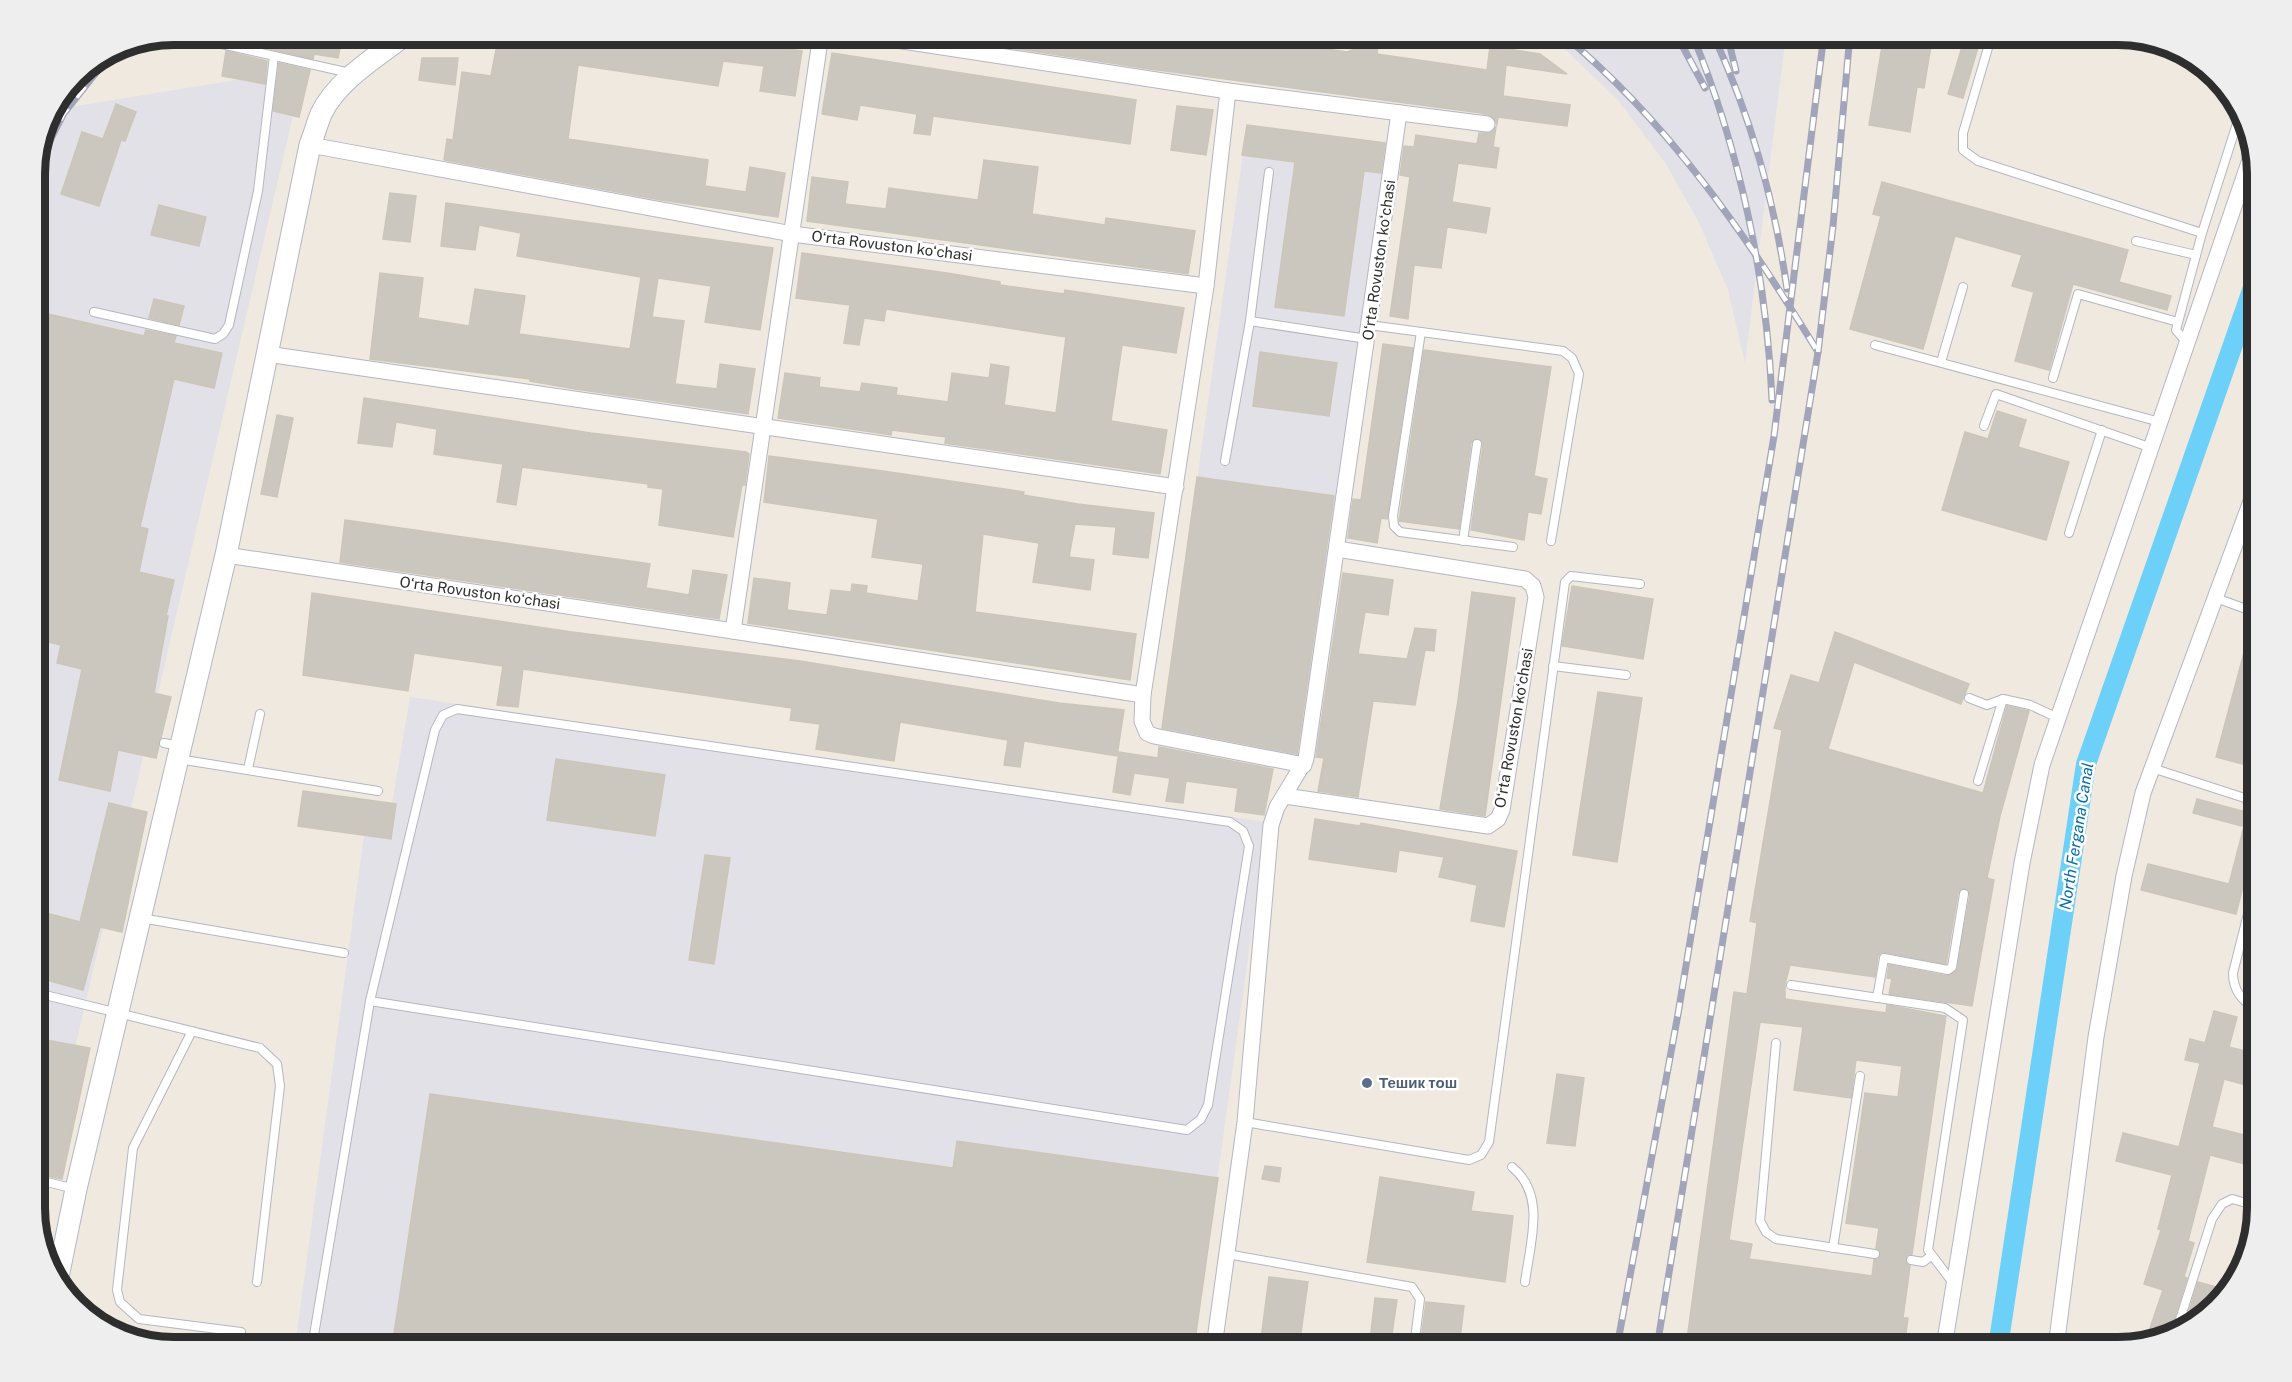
<svg xmlns="http://www.w3.org/2000/svg" width="2292" height="1382" viewBox="0 0 2292 1382" font-family="'Public Sans',sans-serif">
	<style>
		.industrial { fill: #e3e1e8 }
		.lines { fill: none; stroke-linecap: round; stroke-linejoin: round }
		.canal { stroke: #6dd0f8; stroke-width: 20 }
		.building { fill: #cbc7be; stroke: #ccc6b9; stroke-width: 1.5; fill-rule: evenodd }
		.lane-casing { stroke: #b4b6c2; stroke-width: 10 }
		.street-casing { stroke: #b4b6c2; stroke-width: 17 }
		.secondary-casing { stroke: #b4b6c2; stroke-width: 23 }
		.lane { stroke: #fff; stroke-width: 8 }
		.street { stroke: #fff; stroke-width: 15 }
		.secondary { stroke: #fff; stroke-width: 21 }
		.rail-casing { stroke: #a2a5b9; stroke-width: 7 }
		.rail { stroke: #fff; stroke-width: 4.5; stroke-dasharray: 14; stroke-linecap: butt }
		.service-dot { fill: #5c6f8a; stroke: #fff; stroke-width: 2 }
		.labels { text-anchor: middle; stroke-width: 5; stroke-linejoin: round; paint-order: stroke }
		.street-label { font-size: 15px; fill: #2e2e2e; stroke: #fff }
		.service-label { font-size: 15px; font-weight: bold; fill: #4e5e75; stroke: #fff; text-anchor: start }
		.water-label { font-size: 16px; font-style: italic; fill: #046eac; stroke: #fff }
		.rim { fill: none; stroke: #2e2e2e; stroke-width: 8 }
	</style>
	<rect width="100%" height="100%" fill="#f0e9e0"/>
	<!-- industrial -->
	<g class="industrial">
		<polygon points="1545,35 1786,35 1745,363 1728,290 1700,225 1666,164 1618,100 1568,52"/>
		<polygon points="304,69 35,1219 35,165 45,120 52,110"/>
		<polygon points="1247,125 1388,144 1300,755 1161,736"/>
		<polygon points="410,697 1267,822 1194,1347 295,1347 364,835 391,839 392,804"/>
	</g>
	<g class="lines">
		<!-- canal -->
		<polyline class="canal" points="1998,1347 2086,764 2257,276"/>
	</g>
	<!-- building -->
	<g class="building">
		<polygon points="229,34 343,34 338,58 314,54 313,59 228,39"/>
		<polygon points="499,34 685,34 802,51 795,96 760,91 764,66 723,61 718,86 578,65 568,139 708,160 705,186 746,192 750,167 785,173 778,217 661,200 444,160 447,139 453,140 462,72 491,76"/>
		<polygon points="966,34 1224,34 1347,52 1352,50 1354,41 1378,44 1377,54 1487,70 1490,46 1540,54 1567,74 1506,65 1503,96 1570,105 1567,126 1498,117 1497,124 1492,116 1481,113 1150,69 966,41"/>
		<polygon points="1884,34 1926,34 1925,39 1932,40 1924,88 1917,87 1910,132 1869,125"/>
		<polygon points="1964,40 1979,44 1963,98 1948,94"/>
		<polygon points="226,51 267,61 265,84 222,76"/>
		<polygon points="832,53 1136,100 1130,144 933,116 930,135 914,133 917,114 860,105 857,120 822,114"/>
		<polygon points="422,58 458,58 455,85 419,80"/>
		<polygon points="279,63 310,70 299,117 273,111"/>
		<polygon points="116,104 136,112 125,141 121,140 99,206 61,194 82,132 103,139"/>
		<polygon points="1177,106 1213,110 1206,155 1171,150"/>
		<polygon points="1247,125 1385,143 1381,173 1364,171 1344,316 1275,307 1295,162 1242,155"/>
		<polygon points="1496,127 1493,147 1499,148 1496,168 1458,163 1452,202 1490,208 1486,233 1447,227 1441,268 1414,265 1408,319 1390,316 1410,177 1400,175 1404,146 1414,147 1416,135 1477,144 1479,133 1490,133"/>
		<polygon points="984,160 1038,167 1032,214 1105,225 1106,218 1195,231 1188,274 807,221 812,177 848,182 845,204 886,209 889,188 978,200"/>
		<polygon points="1882,182 2128,250 2119,282 2171,296 2167,310 2073,284 2049,370 2015,361 2034,292 2012,286 2022,255 1955,236 1923,349 1850,329 1881,216 1873,214"/>
		<polygon points="390,193 416,196 410,242 383,239"/>
		<polygon points="446,203 773,248 760,330 705,322 711,286 658,278 652,317 684,321 675,384 717,389 720,364 755,369 748,414 575,389 530,381 530,379 370,359 380,273 423,278 418,318 469,326 475,289 525,296 519,334 630,349 641,277 517,256 521,233 479,225 475,250 441,246"/>
		<polygon points="159,205 206,217 199,246 151,235"/>
		<polygon points="802,253 947,273 1000,282 1000,285 1064,294 1065,290 1184,308 1176,353 1122,345 1111,421 1167,430 1160,474 945,443 946,437 892,430 891,435 778,418 785,373 820,378 819,387 860,392 862,383 897,388 896,395 948,402 952,373 989,378 991,364 1009,367 1004,405 1056,413 1066,337 886,309 884,321 864,318 859,345 844,343 850,305 796,298"/>
		<polygon points="154,299 184,306 179,325 149,318"/>
		<polygon points="35,311 144,336 146,330 176,336 174,343 222,353 214,388 174,379 140,527 148,529 139,572 174,580 166,616 168,616 154,693 171,697 156,758 118,750 110,791 59,780 82,669 57,663 61,645 35,639"/>
		<polygon points="1383,344 1413,348 1387,519 1381,518 1377,543 1348,538 1353,499 1361,500"/>
		<polygon points="1424,350 1551,367 1534,476 1547,479 1541,514 1528,512 1524,540 1471,530 1483,445 1478,438 1471,443 1459,529 1399,521"/>
		<polygon points="1260,352 1337,363 1329,416 1253,406"/>
		<polygon points="364,398 591,433 746,452 749,454 745,485 742,485 733,537 659,525 663,489 648,487 648,484 522,467 516,505 497,502 503,464 434,454 437,429 396,422 392,447 358,443"/>
		<polygon points="1997,411 2026,420 2018,447 2069,462 2046,540 1942,510 1965,432 1988,439"/>
		<polygon points="277,415 293,418 277,497 261,494"/>
		<polygon points="769,456 883,471 1024,492 1023,495 1078,504 1154,513 1148,558 1113,554 1116,527 1075,524 1069,557 1094,560 1090,590 1033,582 1039,543 983,534 975,612 1136,634 1130,680 748,623 754,578 790,583 787,610 827,615 831,590 851,592 852,584 867,586 866,593 918,601 923,564 872,557 878,519 764,502"/>
		<polygon points="1197,477 1334,496 1297,754 1162,728"/>
		<polygon points="345,520 650,564 646,588 666,591 689,595 693,570 727,575 719,619 340,562"/>
		<polygon points="1343,573 1393,580 1388,615 1365,612 1358,654 1407,659 1415,628 1436,630 1434,651 1425,650 1415,705 1373,701 1358,797 1318,791 1324,758 1316,757"/>
		<polygon points="1572,586 1653,599 1643,659 1562,646"/>
		<polygon points="1472,592 1515,598 1485,816 1440,809 1458,700"/>
		<polygon points="312,593 572,632 800,661 1059,703 1124,710 1117,756 1024,741 1020,767 1004,765 1008,740 900,722 894,761 816,749 820,724 790,720 792,708 523,669 518,707 497,705 503,666 414,653 408,691 303,675"/>
		<polygon points="2253,619 2257,620 2257,755 2254,767 2216,757"/>
		<path d="M1835,632L1969,684L1961,704L1854,662L1828,749L1983,793L2007,706L2029,711L2000,816L1987,878L1994,880L1972,1006L1889,994L1892,979L1887,978L1889,965L1947,976L1956,971L1970,895L1964,888L1958,893L1946,964L1883,952L1878,956L1875,977L1790,965L1785,984V999L1886,1013L1887,1005L1946,1016L1912,1254L1905,1260L1910,1266L1903,1318H1908L1904,1347H1686L1734,992L1747,994L1757,923L1750,921L1782,730L1774,728L1791,675L1819,683ZM1760,1022L1803,1027L1794,1090L1851,1098L1856,1060L1902,1066L1898,1097L1865,1093L1846,1223L1879,1228L1876,1248L1881,1254L1874,1260L1872,1276L1749,1259L1752,1244L1729,1240Z"/>
		<polygon points="1598,692 1642,698 1617,862 1573,855"/>
		<polygon points="1159,747 1273,769 1264,815 1235,811 1238,788 1186,781 1183,803 1166,801 1170,778 1134,773 1130,795 1113,792 1119,752 1158,758"/>
		<polygon points="556,759 665,775 655,836 547,820"/>
		<polygon points="303,791 396,804 391,839 298,826"/>
		<polygon points="2197,799 2246,812 2242,826 2193,813"/>
		<polygon points="109,803 147,812 122,932 100,927 83,990 35,977 35,910 80,922"/>
		<polygon points="1315,819 1360,826 1361,823 1517,851 1504,927 1471,921 1477,885 1439,877 1444,857 1399,850 1396,872 1309,859"/>
		<polygon points="2244,826 2257,831 2236,914 2141,890 2148,864 2229,884"/>
		<polygon points="705,855 730,858 714,964 689,960"/>
		<polygon points="2214,1011 2237,1017 2229,1047 2257,1054 2257,1088 2224,1079 2212,1127 2257,1138 2257,1167 2210,1155 2188,1241 2194,1243 2184,1277 2187,1278 2170,1333 2146,1340 2163,1290 2144,1284 2161,1230 2158,1229 2172,1175 2116,1161 2123,1133 2179,1147 2200,1063 2185,1060 2190,1039 2205,1043"/>
		<polygon points="35,1038 90,1048 62,1179 42,1175 46,1160 35,1157 35,1135 50,1073 35,1069"/>
		<polygon points="1557,1074 1584,1078 1575,1146 1547,1143"/>
		<polygon points="430,1094 953,1168 957,1141 1218,1178 1194,1347 392,1347"/>
		<polygon points="1265,1166 1281,1168 1279,1182 1262,1179"/>
		<polygon points="1380,1177 1474,1192 1471,1211 1513,1216 1505,1282 1367,1262"/>
		<polygon points="1269,1277 1308,1282 1299,1347 1260,1347"/>
		<polygon points="2198,1282 2227,1290 2188,1329 2183,1330"/>
		<polygon points="1375,1298 1397,1300 1390,1347 1373,1347 1374,1340 1370,1340"/>
		<polygon points="1426,1302 1464,1306 1459,1347 1420,1347"/>
	</g>
	<g class="lines">
		<!-- lane casing -->
		<g class="lane-casing">
			<g id="lane">
				<polyline points="1990,41 1963,133 1963,150 1978,161 2202,233"/>
				<polyline points="217,43 350,73"/>
				<polyline points="2136,241 2196,255"/>
				<polyline points="94,312 215,339 223,334 229,325 258,191 274,56"/>
				<polyline points="1250,321 1367,339"/>
				<polyline points="1369,325 1563,351 1572,358 1579,374 1551,541"/>
				<polyline points="1421,332 1393,516 1394,526 1400,532 1513,547"/>
				<polyline points="2187,343 2176,330 2202,233 2241,111"/>
				<polyline points="1875,345 2160,422"/>
				<polyline points="1941,362 1963,287"/>
				<polyline points="2053,378 2078,294 2178,322"/>
				<polyline points="1984,426 1996,394 2149,447"/>
				<polyline points="1225,461 1250,321 1269,172"/>
				<polyline points="2069,533 2102,430"/>
				<polyline points="1463,541 1477,444"/>
				<polyline points="2216,598 2257,613"/>
				<polyline points="1553,666 1626,675"/>
				<polyline points="1969,698 1987,705 2003,699 2030,705 2058,718"/>
				<polyline points="35,708 37,699"/>
				<polyline points="164,743 179,746"/>
				<polyline points="178,759 378,791"/>
				<polyline points="2152,768 2257,802"/>
				<polyline points="248,769 260,714"/>
				<polyline points="1978,781 2003,699"/>
				<path d="M2257,878L2233,973C2233,992 2243,1000 2257,1012"/>
				<polyline points="141,918 344,953"/>
				<polyline points="1791,985 1945,1008 1963,1020 1928,1250 1953,1283"/>
				<polyline points="37,993 260,1048 277,1064 280,1086 257,1282"/>
				<polyline points="1877,998 1884,958 1948,970 1952,967 1964,894"/>
				<polyline points="192,1031 133,1148 117,1290 120,1302 139,1319 241,1332"/>
				<polyline points="1776,1043 1760,1221 1766,1232 1776,1239 1875,1254"/>
				<polyline points="1245,1122 1469,1160 1481,1155 1489,1142 1565,582 1571,576 1640,584"/>
				<path d="M1512,1167C1547,1195 1530,1243 1525,1282"/>
				<polyline points="35,1179 75,1189"/>
				<polyline points="1833,1248 1860,1076"/>
				<polyline points="1227,1254 1412,1287 1420,1299 1414,1347"/>
				<polyline points="1911,1260 1923,1262 1931,1256"/>
				<polyline points="2176,1332 2212,1219 2222,1204 2232,1199 2257,1206"/>
				<polyline points="312,1347 370,1001 435,730 443,715 457,709 1230,822 1243,831 1249,846 1208,1105 1201,1119 1187,1130 370,1001"/>
			</g>
		</g>
		<!-- street casing -->
		<g class="street-casing">
			<g id="street">
				<polyline points="857,34 1228,91 1487,124"/>
				<polyline points="1228,91 1206,286 1143,695 1142,721 1147,733 1154,736 1304,765"/>
				<polyline points="310,145 792,234 1206,286"/>
				<polyline points="267,354 1176,487"/>
				<polyline points="226,555 733,631 1143,695"/>
				<polyline points="733,631 821,34"/>
				<polyline points="1285,796 1488,826 1498,819 1502,810 1536,597 1533,586 1525,579 1337,549"/>
				<polyline points="1214,1347 1245,1122 1271,825 1277,807 1306,759 1399,113"/>
				<polyline points="1944,1347 2022,863 2042,765 2253,151"/>
				<polyline points="2056,1347 2096,1037 2124,876 2143,793 2257,485"/>
			</g>
		</g>
		<!-- secondary casing -->
		<g class="secondary-casing">
			<path id="secondary" d="M57,1282L76,1189L226,555L310,145C314,135 317,124 321,114C337,80 377,57 406,34"/>
		</g>
		<!-- lane -->
		<use href="#lane" class="lane"/>
		<!-- street -->
		<use href="#street" class="street"/>
		<!-- secondary -->
		<use href="#secondary" class="secondary"/>
		<!-- rail casing -->
		<g class="rail-casing">
			<g id="rail">
				<path d="M1562,34C1668,121 1747,236 1818,352"/>
				<polyline points="1676,34 1705,88"/>
				<path d="M1692,34C1739,147 1767,278 1772,400"/>
				<path d="M1713,34C1751,118 1774,198 1787,289"/>
				<polyline points="1727,34 1736,71"/>
				<polyline points="35,170 64,113 114,50"/>
				<polyline points="1617,1347 1678,1014 1774,436 1824,34"/>
				<polyline points="1657,1347 1818,352 1833,226 1850,34"/>
			</g>
		</g>
		<!-- rail -->
		<use href="#rail" class="rail"/>
	</g>
	<!-- markers -->
	<circle class="service-dot" cx="1367" cy="1083" r="6"/>
	<g class="labels">
		<!-- street labels -->
		<g class="street-label">
			<text transform="translate(892 246) rotate(7)" y="5">Oʻrta Rovuston koʻchasi</text>
			<text transform="translate(1379 260) rotate(-82)" y="5">Oʻrta Rovuston koʻchasi</text>
			<text transform="translate(480 593) rotate(8)" y="5">Oʻrta Rovuston koʻchasi</text>
			<text transform="translate(1514 728) rotate(-80)" y="5">Oʻrta Rovuston koʻchasi</text>
		</g>
		<!-- service labels -->
		<g class="service-label">
			<text x="1379" y="1088">Тешик тош</text>
		</g>
		<!-- water labels -->
		<g class="water-label">
			<text transform="translate(2076 836) rotate(-81)" y="6">North Fergana Canal</text>
		</g>
	</g>
	<!-- crop -->
	<path d="M0 0H2292V1382H0ZM174 45H2118A129 129 0 0 1 2247 174V1208A129 129 0 0 1 2118 1337H174A129 129 0 0 1 45 1208V174A129 129 0 0 1 174 45Z" fill="#eee" fill-rule="evenodd"/>
	<path class="rim" d="M174 45H2118A129 129 0 0 1 2247 174V1208A129 129 0 0 1 2118 1337H174A129 129 0 0 1 45 1208V174A129 129 0 0 1 174 45Z"/>
</svg>
